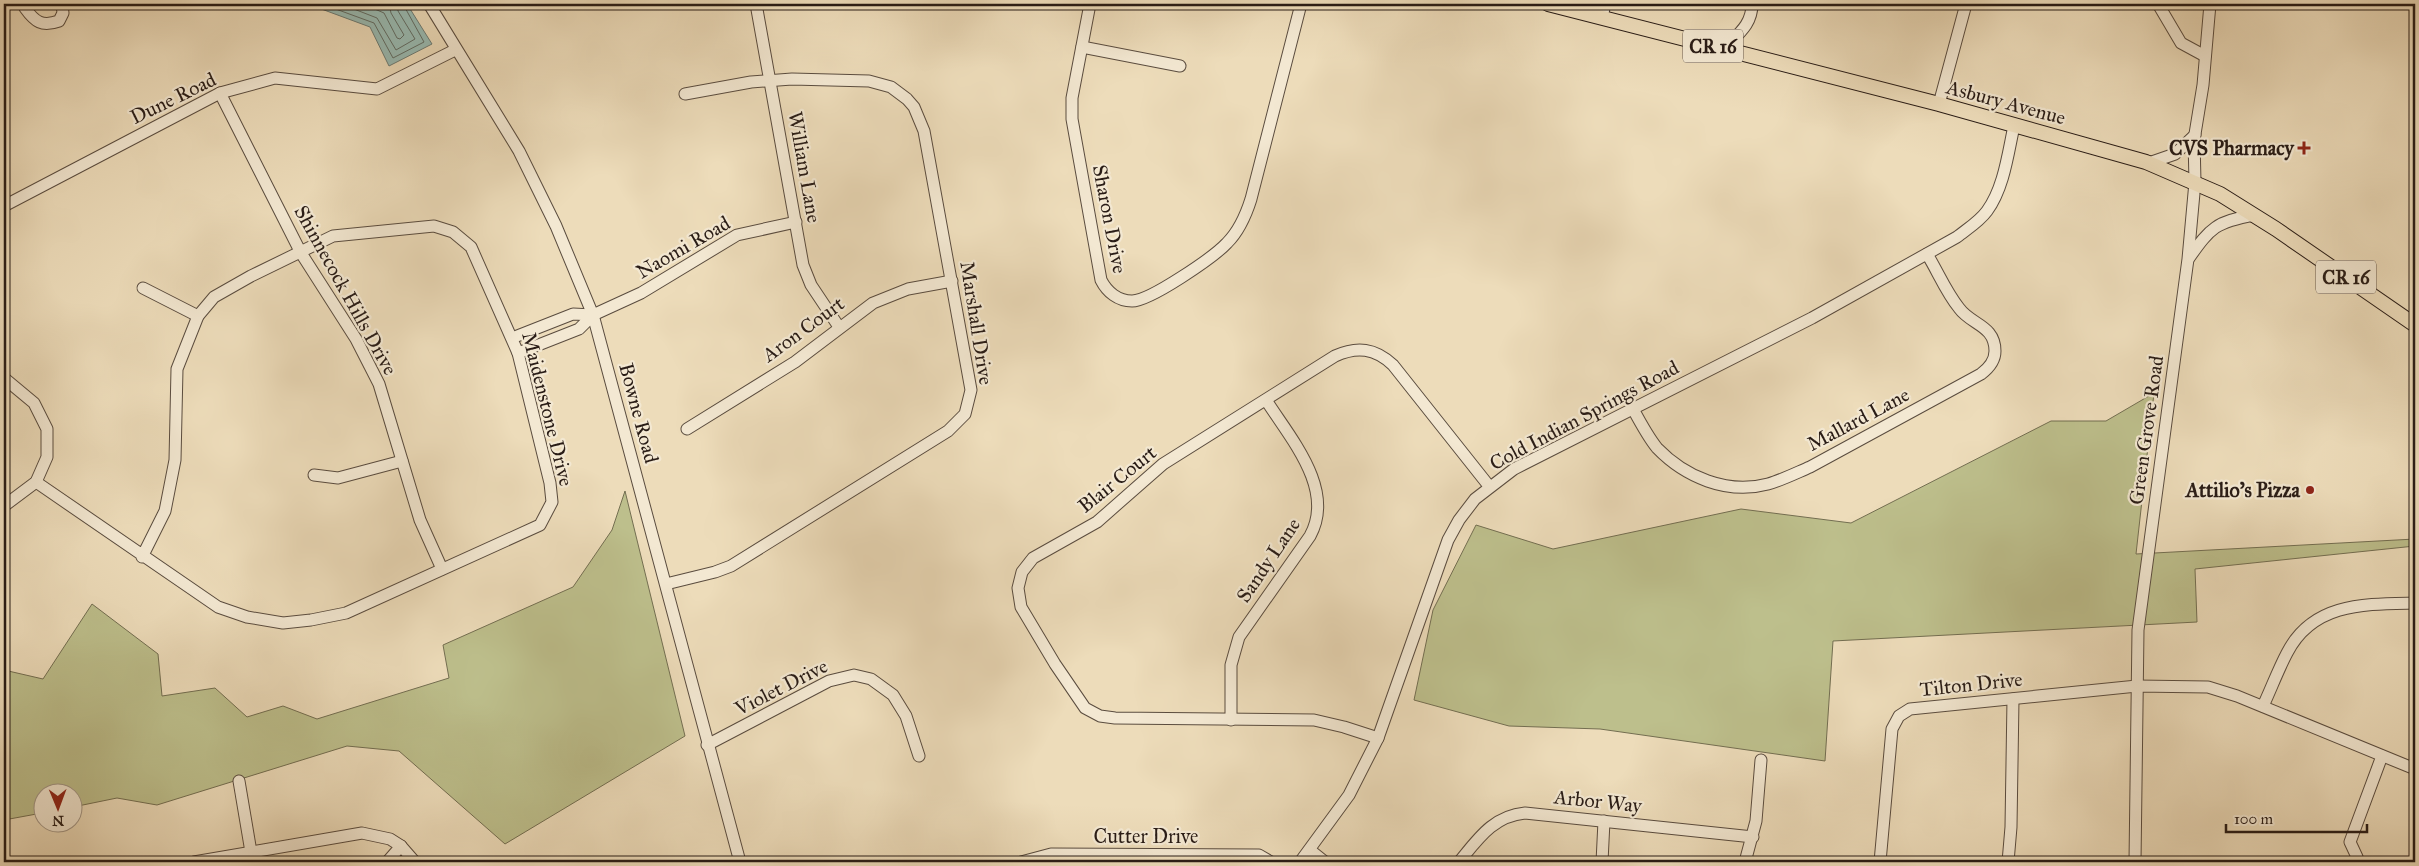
<svg xmlns="http://www.w3.org/2000/svg" width="2419" height="866" viewBox="0 0 2419 866" font-family="'IM FELL Great Primer',serif">
	<style>
		.green { fill: #bdbf8c; stroke: #736e51 }
		.water { fill: #99bbb3; stroke: #6c7b74 }
		.lines { fill: none; stroke-linecap: round; stroke-linejoin: round }
		.shore { stroke: #616c64; stroke-width: 1 }
		.minor-casing { stroke: #5a4c3f; stroke-width: 13 }
		.major-casing { stroke: #291c16; stroke-width: 16 }
		.minor { stroke: #f3e8d2; stroke-width: 11 }
		.major { stroke: #eddcba; stroke-width: 14 }
		.poi-dot { fill: #8f2418; stroke: #f3e8d2; stroke-width: 2 }
		.labels { text-anchor: middle; stroke-width: 4.5; stroke-linejoin: round; paint-order: stroke }
		.shield { fill: #f3e8d2; stroke: #66594e; stroke-width: 1 }
		.shield-label { font-size: 19px; font-weight: bold; fill: #291c16 }
		.street-label { font-size: 20px; fill: #291c16; stroke: #f3e8d2 }
		.poi-label { font-size: 20px; font-weight: bold; fill: #291c16; stroke: #f3e8d2; text-anchor: end }
	</style>
	<rect width="100%" height="100%" fill="#eddcba"/>
	<filter id="stains"><feTurbulence type="fractalNoise" baseFrequency=".004" numOctaves="4"/><feColorMatrix values="0 0 0 0 .2 0 0 0 0 .09 0 0 0 0 .02 0 0 0 .5 -.17"/></filter>
	<radialGradient id="worn" r=".72"><stop offset=".6" stop-color="#630" stop-opacity="0"/><stop offset="1" stop-color="#630" stop-opacity=".3"/></radialGradient>
	<!-- green -->
	<g class="green">
		<polygon points="2154,393 2136,554 2415,539 2415,546 2195,569 2197,622 1833,641 1825,761 1600,729 1509,726 1414,700 1433,610 1476,525 1553,549 1741,509 1851,523 2051,421 2106,421"/>
		<polygon points="625,491 685,736 505,844 399,751 347,746 157,805 117,798 73,807 72,794 42,794 42,813 4,820 4,670 43,679 92,604 158,654 162,696 215,688 247,717 283,706 317,719 449,678 443,645 573,587 612,530"/>
	</g>
	<!-- water -->
	<polygon class="water" points="315,4 407,4 432,44 389,66 370,27 316,7"/>
	<g class="lines">
		<!-- shore -->
		<g class="shore">
			<polyline points="322,4 374,23 393,58 424,42 403,4"/>
			<polyline points="341,4 377,18 396,50 415,39 398,11 397,4"/>
			<polyline points="363,4 384,13 397,38 400,39 404,35 391,13 389,4"/>
		</g>
		<!-- minor casing -->
		<g class="minor-casing">
			<g id="minor">
				<polyline points="429,4 519,151 556,226 593,315 740,862"/>
				<polyline points="756,4 803,265 811,285 839,327"/>
				<path d="M1090,4L1072,98V119L1101,280C1107,292 1118,301 1132,301C1150,301 1214,257 1227,243C1239,231 1246,215 1251,199L1301,4"/>
				<polyline points="2158,4 2181,43 2205,56"/>
				<path d="M25,8C35,22 42,27 59,21L63,13L62,4"/>
				<polyline points="1602,17 1605,4"/>
				<polyline points="1082,47 1180,66"/>
				<path d="M1724,49C1738,34 1752,25 1752,4"/>
				<polyline points="220,93 301,253 356,339 379,384 420,520 442,569"/>
				<polyline points="1939,104 1966,4"/>
				<polyline points="2149,163 2175,154 2195,135"/>
				<polyline points="4,206 220,93 275,78 377,89 455,50"/>
				<path d="M2189,258C2211,227 2216,222 2254,215"/>
				<polyline points="143,288 198,316"/>
				<polyline points="512,338 573,314 593,315"/>
				<polyline points="518,353 579,329 593,315 641,293 737,235 796,222"/>
				<polyline points="4,378 34,403 47,429 47,457 36,482 4,506"/>
				<path d="M1633,409C1640,422 1648,437 1657,448C1685,477 1727,495 1768,484C1782,480 1796,473 1810,467L1981,374C1989,368 1995,361 1995,351C1995,325 1971,325 1959,308C1946,292 1938,272 1927,254"/>
				<polyline points="687,429 795,362 873,303 908,289 952,281"/>
				<polyline points="314,475 338,478 402,461"/>
				<polyline points="36,482 218,607 247,617 283,623 311,620 346,613 540,525 552,502 550,483 518,353 471,247 453,232 434,226 333,236 251,276 214,297 198,316 177,369 175,460 165,511 142,557"/>
				<polyline points="666,584 715,572 731,566 948,431 965,414 971,390 924,131 914,107 907,99 891,87 869,81 792,79 751,82 685,94"/>
				<path d="M2263,706C2271,689 2278,670 2287,653C2313,602 2366,604 2415,603"/>
				<path d="M1231,720V665L1239,637L1310,536C1336,489 1290,438 1266,400"/>
				<path d="M1378,738L1344,727L1314,720L1115,718L1100,716L1085,708L1055,664L1021,607L1018,588L1022,572L1033,558L1097,522L1163,464L1335,356C1357,346 1375,348 1393,365L1489,486"/>
				<polyline points="707,745 829,681 854,675 871,679 893,695 906,716 919,756"/>
				<polyline points="239,781 251,852"/>
				<polyline points="1310,850 1325,862"/>
				<polyline points="2357,857 2350,842 2382,756"/>
				<polyline points="194,862 362,833 390,839 401,846 415,862"/>
				<polyline points="387,862 401,846"/>
				<polyline points="1021,862 1051,854 1259,855 1271,862"/>
				<path d="M1300,862L1349,795L1378,738L1448,540L1459,520L1475,499L1514,469L1812,318L1957,237C1967,229 1979,222 1987,211C2004,188 2008,153 2014,126"/>
				<path d="M1459,862C1478,839 1493,816 1525,813L1753,837"/>
				<polyline points="1602,862 1604,821"/>
				<polyline points="1745,862 1756,821 1761,760"/>
				<polyline points="1880,862 1892,729 1899,716 1910,709 2137,686 2208,687 2237,696 2415,769"/>
				<polyline points="2008,862 2011,827 2013,699"/>
				<polyline points="2135,862 2138,630 2188,259 2195,182 2194,140 2203,85 2210,4"/>
			</g>
		</g>
		<!-- major casing -->
		<g class="major-casing">
			<polyline id="major" points="1548,4 1939,104 2146,162 2220,194 2276,229 2415,325"/>
		</g>
		<!-- minor -->
		<use href="#minor" class="minor"/>
		<!-- major -->
		<use href="#major" class="major"/>
	</g>
	<!-- markers -->
	<g class="poi-dot">
		<path d="M2301.5 140.5h5v5h5v5h-5v5h-5v-5h-5v-5h5z"/>
		<circle cx="2310" cy="490" r="5"/>
	</g>
	<g class="labels">
		<!-- shield labels -->
		<g class="shield">
			<rect x="1683" y="29.5" width="60" height="33" rx="4"/>
			<rect x="2316" y="260.5" width="60" height="33" rx="4"/>
		</g>
		<g class="shield-label">
			<text x="1713" y="53">CR 16</text>
			<text x="2346" y="284">CR 16</text>
		</g>
		<!-- street labels -->
		<g class="street-label">
			<text transform="translate(173 98) rotate(-26)" y="7">Dune Road</text>
			<text transform="translate(2006 102) rotate(15)" y="7">Asbury Avenue</text>
			<text transform="translate(805 167) rotate(80)" y="7">William Lane</text>
			<text transform="translate(1110 219) rotate(79)" y="7">Sharon Drive</text>
			<text transform="translate(683 247) rotate(-30)" y="7">Naomi Road</text>
			<text transform="translate(346 290) rotate(61)" y="7">Shinnecock Hills Drive</text>
			<text transform="translate(977 323) rotate(81)" y="7">Marshall Drive</text>
			<text transform="translate(803 329) rotate(-36)" y="7">Aron Court</text>
			<text transform="translate(548 409) rotate(76)" y="7">Maidenstone Drive</text>
			<text transform="translate(639 413) rotate(75)" y="7">Bowne Road</text>
			<text transform="translate(1584 415) rotate(-28)" y="7">Cold Indian Springs Road</text>
			<text transform="translate(1858 419) rotate(-28)" y="7">Mallard Lane</text>
			<text transform="translate(2146 430) rotate(-82)" y="7">Green Grove Road</text>
			<text transform="translate(1117 479) rotate(-39)" y="7">Blair Court</text>
			<text transform="translate(1268 560) rotate(-56)" y="7">Sandy Lane</text>
			<text transform="translate(1971 684) rotate(-6)" y="7">Tilton Drive</text>
			<text transform="translate(781 687) rotate(-27)" y="7">Violet Drive</text>
			<text transform="translate(1598 801) rotate(6)" y="7">Arbor Way</text>
			<text x="1146" y="843">Cutter Drive</text>
		</g>
		<!-- poi labels -->
		<g class="poi-label">
			<text x="2294" y="155">CVS Pharmacy</text>
			<text x="2300" y="497">Attilio's Pizza</text>
		</g>
	</g>
	<!-- margin -->
	<rect width="2419" height="866" fill="none" stroke="#eddcba" stroke-width="20"/>
	<rect x="5" y="5" width="2409" height="856" fill="none" stroke="#291c16" stroke-width="2.5"/>
	<rect x="10" y="10" width="2399" height="846" fill="none" stroke="#291c16"/>
	<!-- north arrow -->
	<g transform="translate(58 808) rotate(179)"><circle r="24" fill="#f3e8d2" stroke="#a29687"/>
	<path d="M0-4L9 19L0 12L-9 19Z" fill="#8f2418"/>
	<text y="-8" font-size="14" font-weight="bold" text-anchor="middle" fill="#291c16">N</text>
	</g>
	<!-- scale -->
	<path d="M2226 824v8h141v-8" fill="none" stroke="#291c16" stroke-width="2.5"/>
	<text x="2234" y="824" font-size="15" fill="#291c16" stroke="#f3e8d2" stroke-width="4" paint-order="stroke">100 m</text>
	<rect width="100%" height="100%" filter="url(#stains)"/>
	<rect width="100%" height="100%" fill="url(#worn)"/>
</svg>
